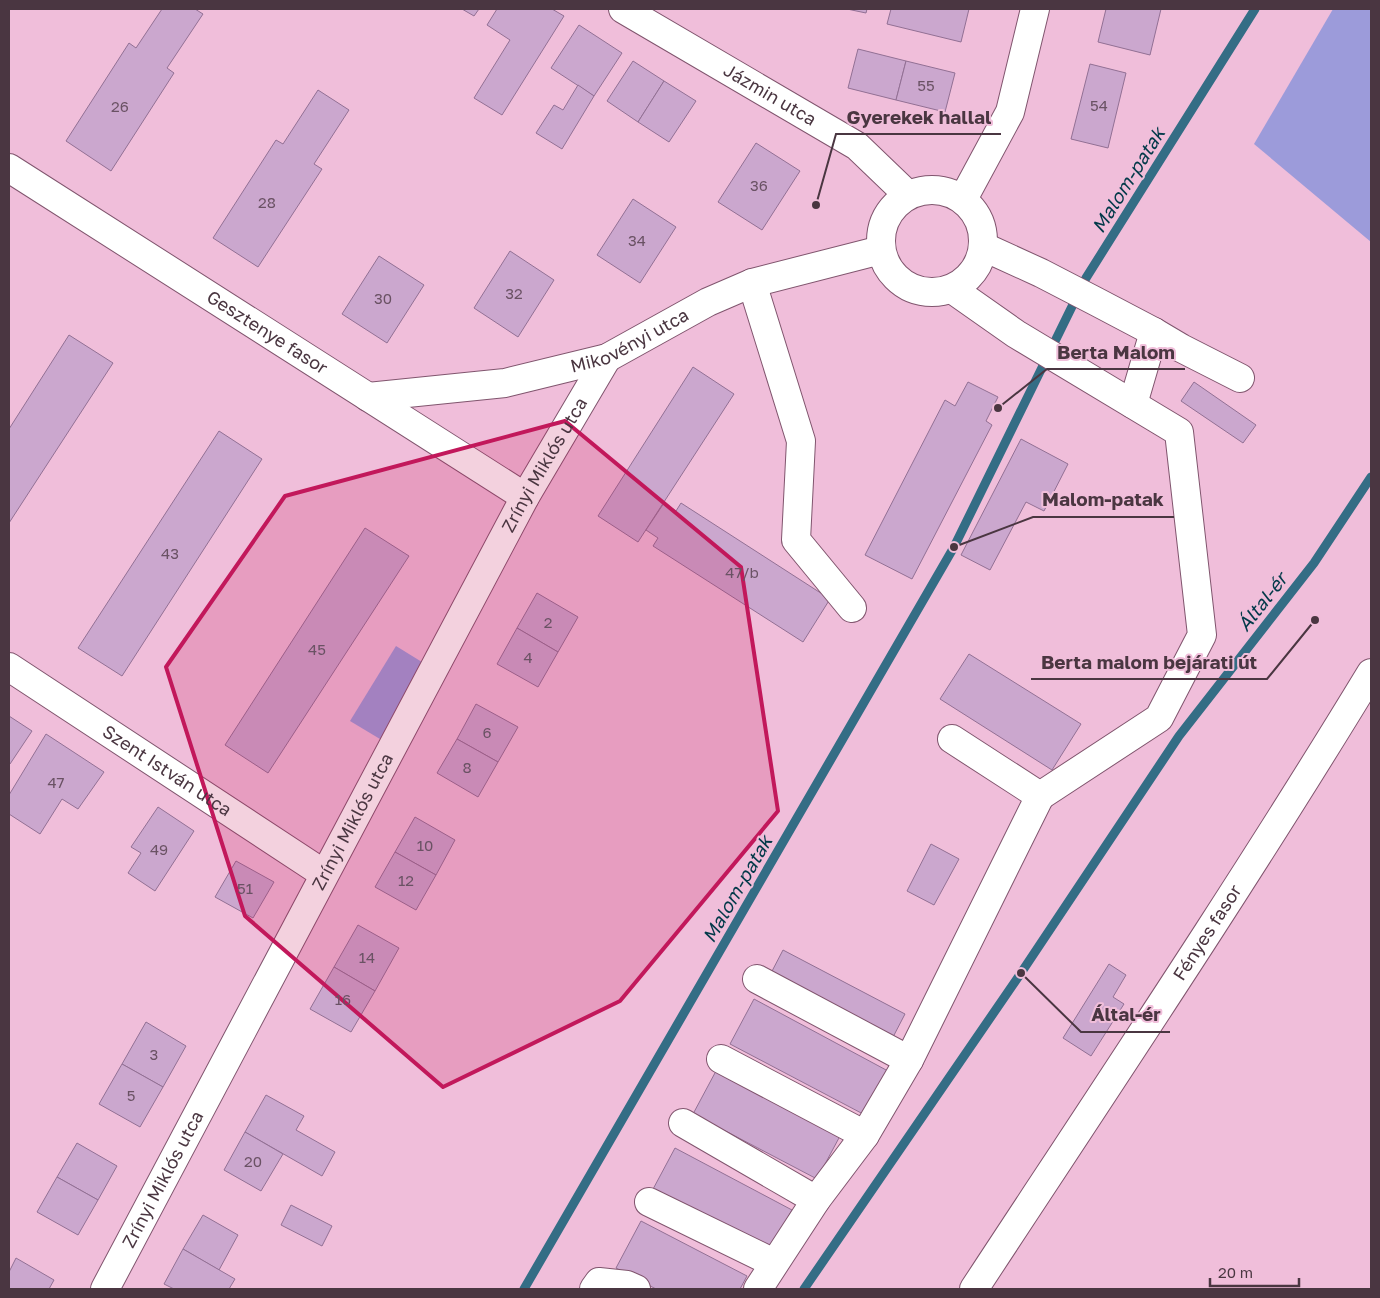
<svg xmlns="http://www.w3.org/2000/svg" width="1380" height="1298" viewBox="0 0 1380 1298" font-family="'Golos Text',sans-serif">
	<style>
		.green { fill: #9c9bda }
		.lines { fill: none; stroke-linecap: round; stroke-linejoin: round }
		.stream { stroke: #346d85; stroke-width: 9 }
		.building { fill: #cba7ce; stroke: #927094 }
		.minor-casing { stroke: #80556e; stroke-width: 30 }
		.minor { stroke: #fff; stroke-width: 28 }
		.marked { fill: #c2185b; fill-opacity: 0.2; stroke: #c2185b; stroke-width: 4; stroke-linejoin: round }
		.labels { text-anchor: middle; stroke-width: 4; stroke-linejoin: round; paint-order: stroke }
		.number-label { font-size: 15px; fill: #6a5264 }
		.street-label { font-size: 18px; fill: #4a3641; stroke: #f0beda }
		.water-label { font-size: 19px; font-style: italic; fill: #023949; stroke: #f0beda }
		.leader { fill: none; stroke: #4a3641; stroke-width: 2 }
		.callout-dot { fill: #4a3641; stroke: #f0beda; stroke-width: 2 }
		.callout-label { font-size: 19px; text-anchor: middle; font-weight: bold; fill: #4a3641; stroke: #f0beda; stroke-width: 4; stroke-linejoin: round; paint-order: stroke }
	</style>
	<rect width="100%" height="100%" fill="#f0beda"/>
	<!-- green -->
	<g class="green">
		<polygon points="1333,9 1371,9 1371,242 1254,144"/>
		<polygon points="396,646 430,667 385,742 350,721"/>
	</g>
	<g class="lines">
		<!-- stream -->
		<g class="stream">
			<polyline points="524,1289 954,547 1086,278 1255,9"/>
			<polyline points="804,1289 1021,973 1179,736 1314,563 1371,477"/>
		</g>
	</g>
	<!-- building -->
	<g class="building">
		<polygon points="162,9 195,9 203,14 167,68 174,73 111,171 66,141 129,43 136,48"/>
		<polygon points="462,9 479,9 474,16"/>
		<polygon points="497,9 552,9 564,16 502,115 474,98 510,40 487,25"/>
		<polygon points="847,9 867,9 866,13"/>
		<polygon points="891,9 969,9 961,42 887,24"/>
		<polygon points="1106,9 1161,9 1150,55 1098,42"/>
		<polygon points="579,25 622,53 594,96 551,68"/>
		<polygon points="858,49 906,61 896,100 848,88"/>
		<polygon points="633,61 664,81 638,122 607,101"/>
		<polygon points="906,61 955,73 945,112 896,100"/>
		<polygon points="1090,64 1126,73 1108,148 1071,139"/>
		<polygon points="664,81 696,101 669,142 638,122"/>
		<polygon points="578,85 594,96 562,149 536,133 554,105 563,110"/>
		<polygon points="318,90 349,110 314,164 322,169 258,267 213,238 276,140 283,144"/>
		<polygon points="756,143 800,171 762,230 718,202"/>
		<polygon points="633,199 676,227 640,283 597,255"/>
		<polygon points="510,251 554,280 518,337 474,308"/>
		<polygon points="379,256 424,285 387,343 342,314"/>
		<polygon points="69,335 113,363 9,523 9,429"/>
		<polygon points="693,367 734,394 638,542 598,516"/>
		<polygon points="968,382 998,397 986,421 992,425 912,579 865,555 945,400 955,406"/>
		<polygon points="1194,382 1256,425 1243,443 1181,401"/>
		<polygon points="219,431 262,459 122,676 78,648"/>
		<polygon points="1021,439 1068,464 1044,511 1026,502 990,570 961,555"/>
		<polygon points="664,503 676,511 681,503 830,599 803,642 653,546 658,538 646,530"/>
		<polygon points="365,528 409,556 268,773 225,745"/>
		<polygon points="537,593 578,617 558,652 517,628"/>
		<polygon points="517,628 558,652 538,687 497,664"/>
		<polygon points="969,654 1081,724 1052,770 940,699"/>
		<polygon points="476,704 518,727 498,762 457,739"/>
		<polygon points="9,716 32,731 10,764 9,763"/>
		<polygon points="46,734 104,772 78,809 62,799 40,834 9,814 9,795"/>
		<polygon points="457,739 498,762 478,797 437,773"/>
		<polygon points="158,807 194,831 155,891 128,873 141,853 131,847"/>
		<polygon points="415,817 455,840 436,875 395,852"/>
		<polygon points="931,844 959,859 934,905 907,891"/>
		<polygon points="395,852 436,875 416,910 375,887"/>
		<polygon points="236,861 274,882 253,918 215,897"/>
		<polygon points="358,925 399,948 375,991 334,967"/>
		<polygon points="783,950 905,1014 892,1039 770,975"/>
		<polygon points="1109,964 1126,975 1113,997 1124,1004 1091,1056 1063,1038"/>
		<polygon points="334,967 375,991 351,1032 310,1009"/>
		<polygon points="754,999 888,1071 865,1115 730,1044"/>
		<polygon points="146,1022 186,1046 163,1087 122,1064"/>
		<polygon points="122,1064 163,1087 140,1127 99,1104"/>
		<polygon points="716,1071 840,1136 817,1179 693,1114"/>
		<polygon points="266,1095 304,1116 296,1130 335,1152 322,1176 245,1132"/>
		<polygon points="245,1132 283,1154 261,1191 224,1170"/>
		<polygon points="77,1143 117,1166 98,1200 57,1177"/>
		<polygon points="675,1148 792,1210 769,1252 652,1191"/>
		<polygon points="57,1177 98,1200 78,1235 37,1212"/>
		<polygon points="291,1205 332,1226 322,1246 281,1225"/>
		<polygon points="203,1215 238,1235 219,1270 183,1249"/>
		<polygon points="641,1221 747,1276 740,1289 656,1289 616,1268"/>
		<polygon points="183,1249 235,1279 229,1289 174,1289 164,1284"/>
		<polygon points="16,1258 54,1280 49,1289 9,1289 9,1272"/>
	</g>
	<g class="lines">
		<!-- minor casing -->
		<g class="minor-casing">
			<g id="minor">
				<path id="s1" d="M623,9L857,146L907,194"/>
				<path id="s2" d="M9,168L525,497"/>
				<circle cx="932" cy="241" r="51"/>
				<polyline points="963,199 1010,112 1035,9"/>
				<polyline points="984,247 1041,273 1097,302 1154,332 1181,348 1240,378"/>
				<polyline points="752,283 801,441 796,540 852,608"/>
				<polyline points="952,289 1016,334 1179,432 1202,635 1159,718 1040,796"/>
				<path id="s3" d="M368,397L505,383L607,358L708,302L752,283L881,250"/>
				<polyline points="1133,404 1154,332"/>
				<path id="s4" d="M9,667L324,874"/>
				<polyline points="757,979 909,1060"/>
				<polyline points="721,1059 865,1135"/>
				<polyline points="683,1123 816,1200"/>
				<polyline points="649,1202 774,1263"/>
				<path id="s5" d="M105,1289L525,497L607,358"/>
				<polyline points="594,1289 599,1282 627,1285 636,1289"/>
				<polyline points="758,1289 816,1200 865,1135 909,1060 1040,796 952,739"/>
				<path id="s6" d="M974,1289C1108,1085 1244,882 1371,673"/>
			</g>
		</g>
		<!-- minor -->
		<use href="#minor" class="minor"/>
	</g>
	<!-- marked area -->
	<path class="marked" d="M565,421L741,567L778,811L620,1001L443,1087L245,916L166,667L285,496Z"/>
	<g class="labels">
		<!-- number labels -->
		<g class="number-label">
			<text x="926" y="91">55</text>
			<text x="1099" y="111">54</text>
			<text x="120" y="112">26</text>
			<text x="759" y="191">36</text>
			<text x="267" y="208">28</text>
			<text x="637" y="246">34</text>
			<text x="514" y="299">32</text>
			<text x="383" y="304">30</text>
			<text x="170" y="559">43</text>
			<text x="742" y="578">47/b</text>
			<text x="548" y="628">2</text>
			<text x="317" y="655">45</text>
			<text x="528" y="663">4</text>
			<text x="487" y="738">6</text>
			<text x="467" y="773">8</text>
			<text x="56" y="788">47</text>
			<text x="425" y="851">10</text>
			<text x="159" y="855">49</text>
			<text x="406" y="886">12</text>
			<text x="245" y="894">51</text>
			<text x="367" y="963">14</text>
			<text x="343" y="1005">16</text>
			<text x="154" y="1060">3</text>
			<text x="131" y="1101">5</text>
			<text x="253" y="1167">20</text>
		</g>
		<!-- street labels -->
		<g class="street-label">
			<text dy="6" stroke="none"><textPath href="#s1" startOffset="170">Jázmin utca</textPath></text>
			<text dy="6" stroke="none"><textPath href="#s2" startOffset="306">Gesztenye fasor</textPath></text>
			<text dy="6" stroke="none"><textPath href="#s3" startOffset="270">Mikovényi utca</textPath></text>
			<text dy="6" stroke="none"><textPath href="#s5" startOffset="934">Zrínyi Miklós utca</textPath></text>
			<text dy="6" stroke="none"><textPath href="#s4" startOffset="189">Szent István utca</textPath></text>
			<text dy="6" stroke="none"><textPath href="#s5" startOffset="529">Zrínyi Miklós utca</textPath></text>
			<text dy="6" stroke="none"><textPath href="#s6" startOffset="426">Fényes fasor</textPath></text>
			<text dy="6" stroke="none"><textPath href="#s5" startOffset="124">Zrínyi Miklós utca</textPath></text>
		</g>
		<!-- water labels -->
		<g class="water-label">
			<text transform="translate(1128 180) rotate(-58)" y="7">Malom-patak</text>
			<text transform="translate(1262 602) rotate(-52)" y="7">Által-ér</text>
			<text transform="translate(737 889) rotate(-60)" y="7">Malom-patak</text>
		</g>
	</g>
	<!-- callouts -->
	<path class="leader" d="M816 205L836 134H1001M998 408L1047 369H1185M954 547L1033 517H1174M1315 620L1267 679H1031M1021 973L1081 1032H1170"/>
	<g class="callout-dot">
		<circle cx="816" cy="205" r="5"/>
		<circle cx="998" cy="408" r="5"/>
		<circle cx="954" cy="547" r="5"/>
		<circle cx="1315" cy="620" r="5"/>
		<circle cx="1021" cy="973" r="5"/>
	</g>
	<g class="callout-label">
		<text x="919" y="124">Gyerekek hallal</text>
		<text x="1116" y="359">Berta Malom</text>
		<text x="1103" y="506">Malom-patak</text>
		<text x="1149" y="669">Berta malom bejárati út</text>
		<text x="1126" y="1021">Által-ér</text>
	</g>
	<!-- border -->
	<rect width="1380" height="1298" fill="none" stroke="#4a3641" stroke-width="20"/>
	<!-- scale -->
	<path d="M1210 1278v8h89v-8" fill="none" stroke="#4a3641" stroke-width="2.5"/>
	<text x="1218" y="1278" font-size="15" fill="#4a3641" stroke="#f0beda" stroke-width="4" paint-order="stroke">20 m</text>
</svg>
